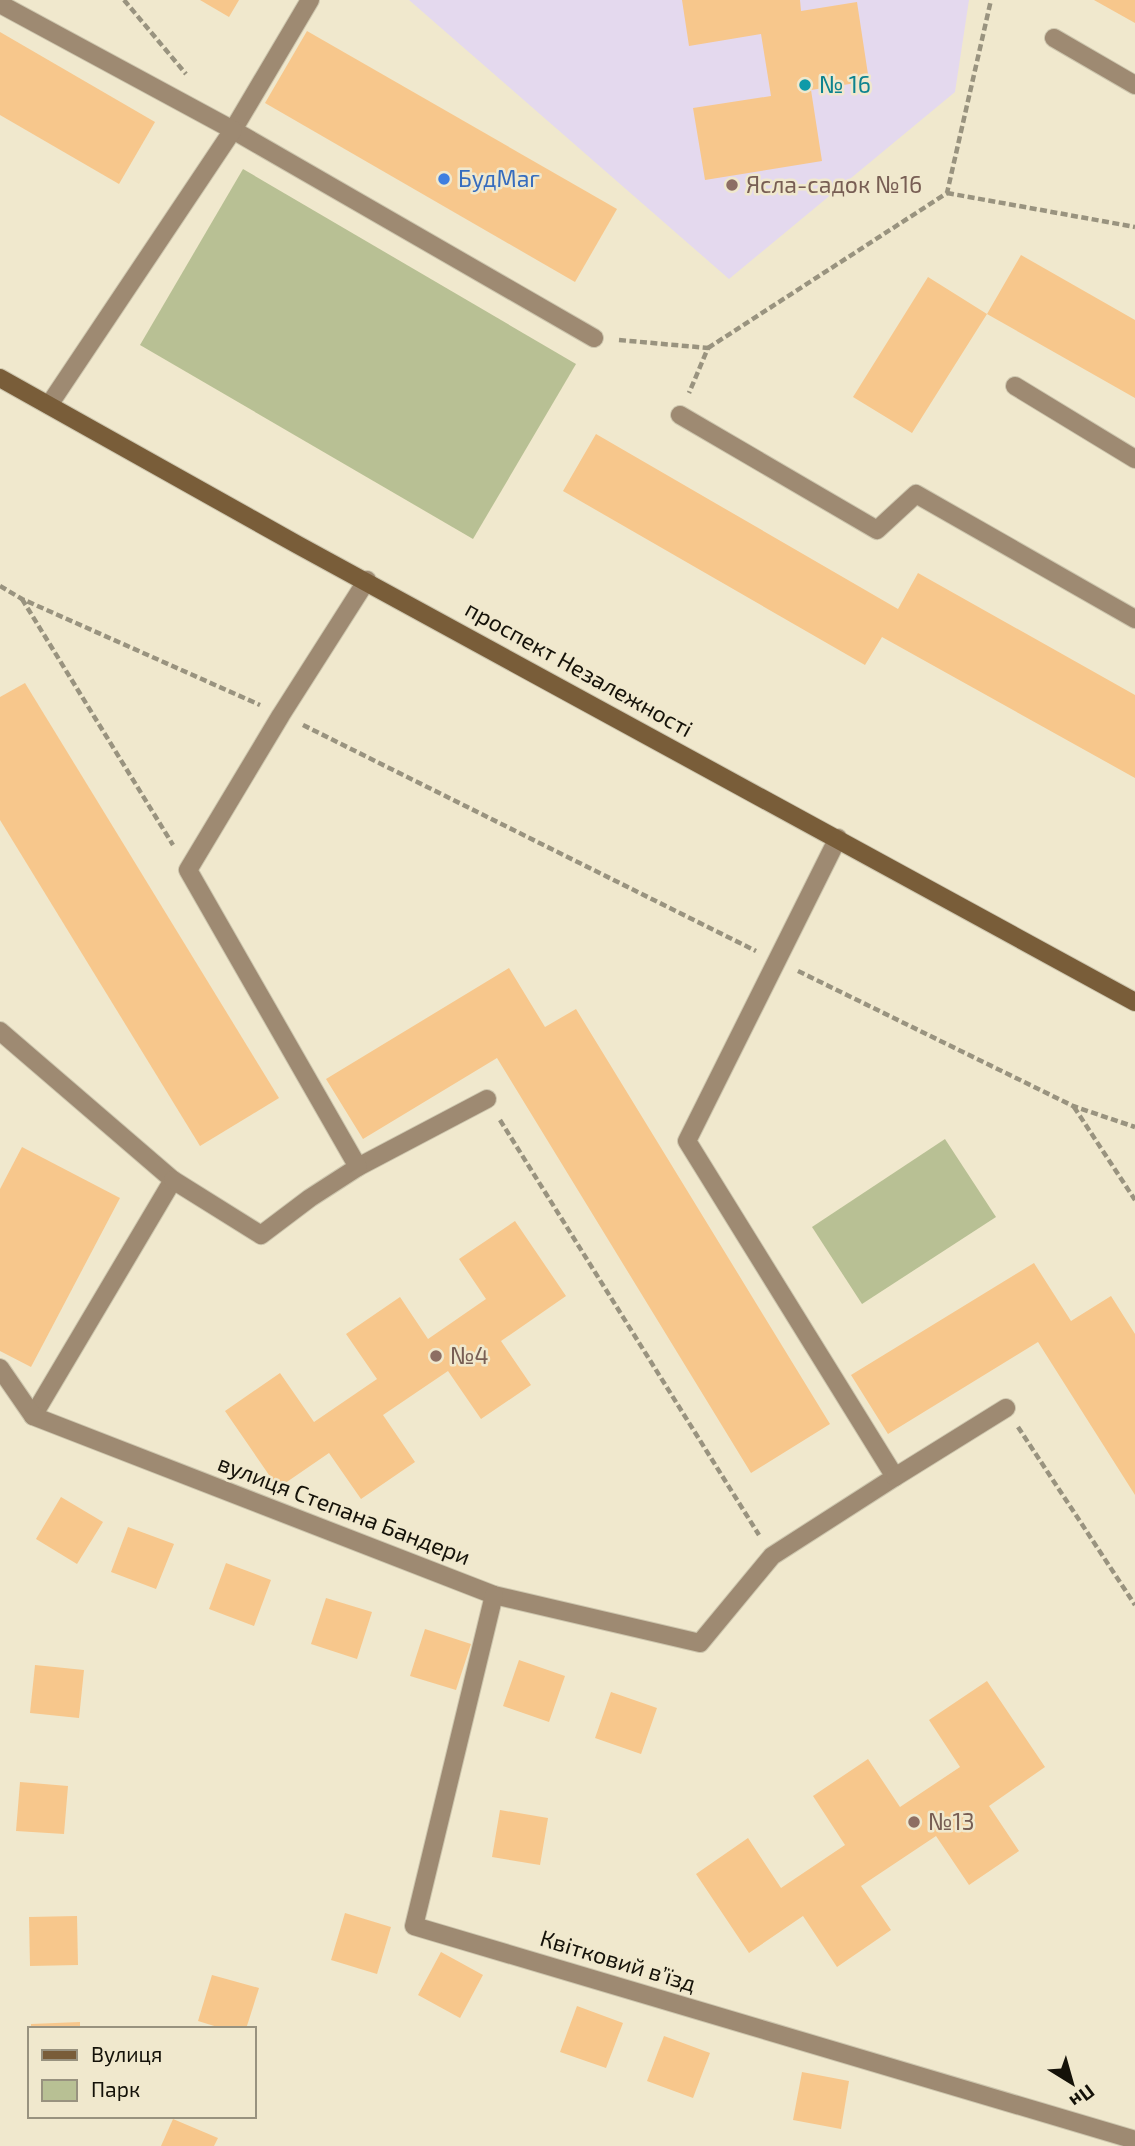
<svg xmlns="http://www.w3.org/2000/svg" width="1135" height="2146" viewBox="0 0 1135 2146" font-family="'Exo 2',sans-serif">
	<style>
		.education { fill: #e4d9ee }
		.green { fill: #b8c094 }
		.building { fill: #f7c78c }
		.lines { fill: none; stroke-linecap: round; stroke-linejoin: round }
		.lane-casing { stroke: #cdc6ae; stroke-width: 20 }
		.street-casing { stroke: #cdc6ae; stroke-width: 20 }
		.secondary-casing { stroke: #cdc6ae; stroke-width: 20 }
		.path { stroke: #99937f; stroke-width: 4.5; stroke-dasharray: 7 3.5; stroke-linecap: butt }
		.lane { stroke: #9e8a72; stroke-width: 18 }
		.street { stroke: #9e8a72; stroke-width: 18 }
		.secondary { stroke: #795d39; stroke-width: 18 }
		.culture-dot { fill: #0f9aa8; stroke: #f0e8cd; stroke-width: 2.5 }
		.shop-dot { fill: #3f7fe0; stroke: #f0e8cd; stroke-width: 2.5 }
		.education-dot { fill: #8d6e63; stroke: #f0e8cd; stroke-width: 2.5 }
		.labels { text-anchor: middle; stroke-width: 5; stroke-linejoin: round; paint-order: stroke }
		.culture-label { font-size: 23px; fill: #0d838f; stroke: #f0e8cd; text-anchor: start }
		.shop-label { font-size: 23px; fill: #366cbe; stroke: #f0e8cd; text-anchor: start }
		.education-label { font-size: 23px; fill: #785e54; stroke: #f0e8cd; text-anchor: start }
		.street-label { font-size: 23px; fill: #151209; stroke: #f0e8cd }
	</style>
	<rect width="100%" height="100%" fill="#f0e8cd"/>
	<!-- education -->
	<polygon class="education" points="409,0 969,0 955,92 729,279"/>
	<!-- green -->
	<g class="green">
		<polygon points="243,169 576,364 473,539 140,345"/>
		<polygon points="945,1139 996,1217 862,1304 812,1227"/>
	</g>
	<!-- building -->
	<g class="building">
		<polygon points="200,0 239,0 229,17"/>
		<polygon points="682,0 800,0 801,11 857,2 869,81 811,90 822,161 705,180 693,108 771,96 761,34 689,46"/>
		<polygon points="1094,0 1135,0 1135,23"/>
		<polygon points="307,31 617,209 575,282 265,103"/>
		<polygon points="0,32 155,122 119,184 0,115"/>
		<polygon points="1021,255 1135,320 1135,398 987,314 912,433 853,397 928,277 987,314"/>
		<polygon points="596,434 898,609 918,573 1135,695 1135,778 882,637 865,665 563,491"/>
		<polygon points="25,683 279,1098 200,1146 0,820 0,697"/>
		<polygon points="509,968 545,1027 576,1009 830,1424 751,1473 497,1058 363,1139 326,1079"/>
		<polygon points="22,1147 120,1198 31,1367 0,1351 0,1189"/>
		<polygon points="515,1221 566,1296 501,1341 531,1385 481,1419 448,1371 383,1415 415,1462 361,1499 329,1453 278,1488 225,1411 280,1373 314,1422 377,1379 346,1334 400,1297 428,1339 486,1299 459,1259"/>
		<polygon points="1034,1263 1071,1321 1111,1296 1135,1334 1135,1495 1038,1342 888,1434 851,1375"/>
		<polygon points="61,1497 103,1522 77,1564 36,1539"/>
		<polygon points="128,1527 174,1544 156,1589 111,1572"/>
		<polygon points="226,1563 271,1580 254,1626 209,1609"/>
		<polygon points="326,1598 372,1612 357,1659 311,1644"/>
		<polygon points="425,1629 471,1644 456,1690 410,1676"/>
		<polygon points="519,1660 565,1676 549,1722 503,1706"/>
		<polygon points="35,1665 84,1670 79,1718 30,1713"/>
		<polygon points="987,1681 1045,1767 989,1806 1019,1851 969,1885 936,1836 861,1886 891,1930 837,1967 803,1916 749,1953 696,1874 748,1838 781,1888 845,1845 813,1796 868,1759 900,1807 960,1767 929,1720"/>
		<polygon points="611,1692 657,1708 641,1754 595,1738"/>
		<polygon points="20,1782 68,1786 64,1834 16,1831"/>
		<polygon points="500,1810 548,1818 540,1865 492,1857"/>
		<polygon points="345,1913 391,1927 377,1974 331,1960"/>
		<polygon points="77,1916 78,1965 30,1966 29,1917"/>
		<polygon points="441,1952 483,1975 460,2018 418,1995"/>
		<polygon points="212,1975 259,1988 246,2029 224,2029 198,2021"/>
		<polygon points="577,2006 623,2023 606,2068 560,2052"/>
		<polygon points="80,2022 80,2029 31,2029 31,2024"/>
		<polygon points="664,2036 710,2053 693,2098 647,2081"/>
		<polygon points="802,2072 849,2081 841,2129 793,2120"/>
		<polygon points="173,2119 218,2138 214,2146 161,2146"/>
	</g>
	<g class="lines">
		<!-- lane casing -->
		<g class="lane-casing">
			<g id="lane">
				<polyline points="310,0 233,130 594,338"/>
				<polyline points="0,4 233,130 49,405"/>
				<polyline points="1054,38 1135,85"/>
				<polyline points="1015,386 1135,459"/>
				<polyline points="680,415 877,530 916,494 1135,619"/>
			</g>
		</g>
		<!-- street casing -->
		<g class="street-casing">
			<g id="street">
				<polyline points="0,1031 173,1180 33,1416"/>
				<polyline points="358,1167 487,1099"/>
				<polyline points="173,1180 261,1235 310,1198 358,1167 188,870 281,715 367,580"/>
				<polyline points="0,1368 33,1416 494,1595 700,1643 772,1556 895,1477 687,1141 838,838"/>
				<polyline points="895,1477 1006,1408"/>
				<polyline points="494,1595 414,1926 1135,2140"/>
			</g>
		</g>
		<!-- secondary casing -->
		<g class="secondary-casing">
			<polyline id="secondary" points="0,378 298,545 1135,1002"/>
		</g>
		<!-- path -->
		<g class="path">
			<polyline points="124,0 186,74"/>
			<polyline points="947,193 1135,227"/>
			<polyline points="619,340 708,348 689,393"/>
			<polyline points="708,348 947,193 991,0"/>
			<polyline points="0,586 22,599 260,705"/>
			<polyline points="22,599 173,845"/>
			<polyline points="303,725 756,951"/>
			<polyline points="798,971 1073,1106 1135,1127"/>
			<polyline points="1074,1107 1135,1200"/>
			<polyline points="500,1120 759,1535"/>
			<polyline points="1018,1427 1135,1605"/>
		</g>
		<!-- lane -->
		<use href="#lane" class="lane"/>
		<!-- street -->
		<use href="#street" class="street"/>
		<!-- secondary -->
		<use href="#secondary" class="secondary"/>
	</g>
	<!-- markers -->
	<circle class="culture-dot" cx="805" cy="85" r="7"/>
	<circle class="shop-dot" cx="444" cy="179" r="7"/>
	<g class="education-dot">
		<circle cx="732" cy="185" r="7"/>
		<circle cx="436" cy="1356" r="7"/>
		<circle cx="914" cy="1822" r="7"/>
	</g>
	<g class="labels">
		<!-- culture labels -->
		<g class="culture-label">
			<text x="819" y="93">№ 16</text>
		</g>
		<!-- shop labels -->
		<g class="shop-label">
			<text x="458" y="187">БудМаг</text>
		</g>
		<!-- education labels -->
		<g class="education-label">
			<text x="746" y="193">Ясла-садок №16</text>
			<text x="450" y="1364">№4</text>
			<text x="928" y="1830">№13</text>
		</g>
		<!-- street labels -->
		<g class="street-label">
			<text transform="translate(579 669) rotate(29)" y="8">проспект Незалежності</text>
			<text transform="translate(344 1510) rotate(21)" y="8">вулиця Степана Бандери</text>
			<text transform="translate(618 1961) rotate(17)" y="8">Квітковий в’їзд</text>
		</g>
	</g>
	<!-- legend -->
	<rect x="28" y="2027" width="228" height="91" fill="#f0e8cd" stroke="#98927f" stroke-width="2"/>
	<rect x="42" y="2050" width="35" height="10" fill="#795d39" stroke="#98927f" stroke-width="2"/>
	<text x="91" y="2062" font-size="21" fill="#151209">Вулиця</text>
	<rect x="42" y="2080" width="35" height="21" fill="#b8c094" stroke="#98927f" stroke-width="2"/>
	<text x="91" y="2097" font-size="21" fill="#151209">Парк</text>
	<!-- north arrow -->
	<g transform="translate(1072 2083) rotate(143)" stroke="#f0e8cd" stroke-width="5" paint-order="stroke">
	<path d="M0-5L12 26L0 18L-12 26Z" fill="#151209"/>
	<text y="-10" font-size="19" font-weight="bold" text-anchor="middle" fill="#151209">Пн</text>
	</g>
</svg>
